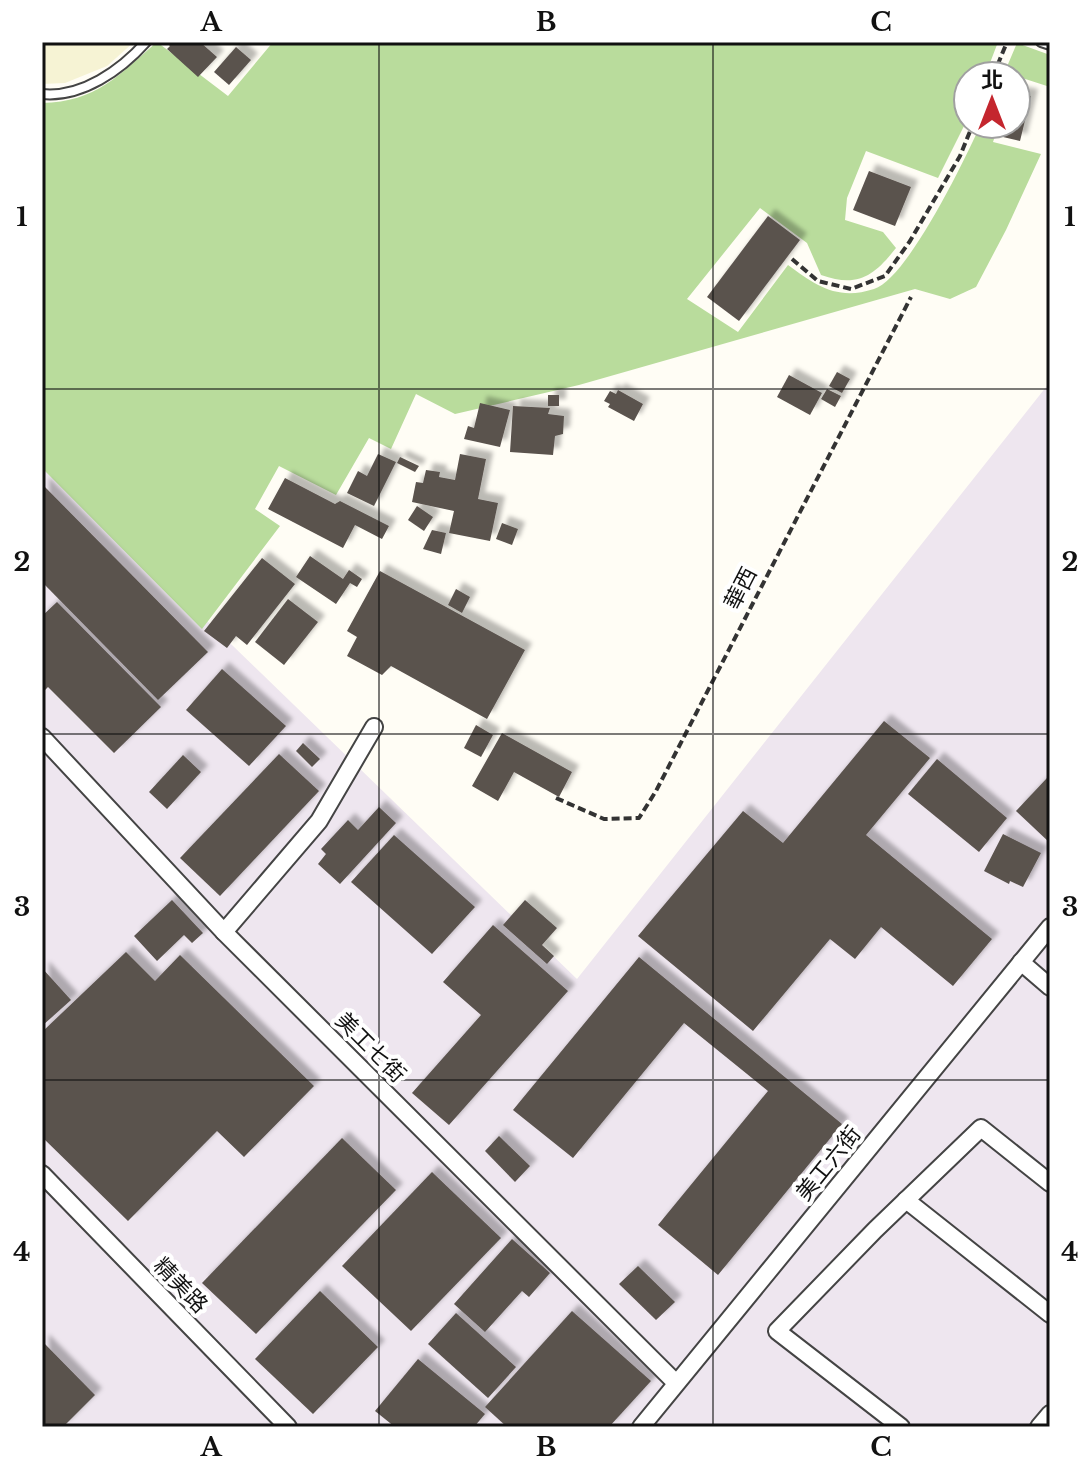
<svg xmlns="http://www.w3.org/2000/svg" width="1092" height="1469" viewBox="0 0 1092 1469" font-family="'Libre Baskerville','Noto Sans TC',serif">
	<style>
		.industrial { fill: #eee6ef }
		.farmland { fill: #f6f3d4 }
		.forest { fill: #b9dc9c }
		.building { fill: #5a524d; filter: url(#shadow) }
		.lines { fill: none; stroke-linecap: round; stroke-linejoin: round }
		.lane-casing { stroke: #444; stroke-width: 12 }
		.street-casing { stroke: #444; stroke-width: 20 }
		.path { stroke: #333; stroke-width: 4; stroke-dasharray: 8 4; stroke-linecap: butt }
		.lane { stroke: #fff; stroke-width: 8 }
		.street { stroke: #fff; stroke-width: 16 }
		.grid { fill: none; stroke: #111; stroke-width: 2; stroke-opacity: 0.55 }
		.labels { text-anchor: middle; stroke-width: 8; stroke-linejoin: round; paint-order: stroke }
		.street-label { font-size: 22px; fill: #111; stroke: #fff }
		.neatline { fill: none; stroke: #111; stroke-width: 3 }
		.grid-label { font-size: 26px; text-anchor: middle; font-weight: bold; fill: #111 }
	</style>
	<defs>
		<filter id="shadow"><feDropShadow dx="7" dy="-7" stdDeviation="2" flood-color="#0004"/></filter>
	</defs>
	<rect width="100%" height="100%" fill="#fffdf5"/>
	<!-- industrial -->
	<polygon class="industrial" points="1050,382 1050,1427 42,1427 42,461 577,979"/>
	<!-- farmland -->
	<polygon class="farmland" points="42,42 134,42 107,66 65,83 42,84"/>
	<!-- forest -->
	<g class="forest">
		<path d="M157,42L228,96L273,42H998L985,76H968V118L938,178L866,151L847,198L845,220L883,232L896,248C874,276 858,288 821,275L807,243L760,208L687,299L738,332L788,265C815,285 837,301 874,289C908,278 965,159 981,124H999L993,142L1041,154L1006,230L976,287L950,299L915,289L579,385L455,414L416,394L391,449L369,438L336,495L279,466L255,509L280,526L202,629L42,468V103C96,102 119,75 157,42Z"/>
		<polygon points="1017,43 1050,55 1050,87 1016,76 1003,76"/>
	</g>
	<!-- building -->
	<g class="building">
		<polygon points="166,42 200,42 217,57 198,77 167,49 170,46"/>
		<polygon points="236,47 251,60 229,85 214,72"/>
		<polygon points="1016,93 1031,96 1020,141 1003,137 1006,124 1016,124"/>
		<polygon points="869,171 911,187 895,226 853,210"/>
		<polygon points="768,216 800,240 739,321 707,297"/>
		<polygon points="837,372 850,379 842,393 829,386"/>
		<polygon points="789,375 822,393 810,415 777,397"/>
		<polygon points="827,389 841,396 835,407 821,399"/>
		<polygon points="618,390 643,404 634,421 608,407 610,404 604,401 610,391 616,394"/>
		<rect x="548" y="395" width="11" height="11"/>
		<polygon points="480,403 510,410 500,447 464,439 468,426 474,428"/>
		<polygon points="513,406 550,408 548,414 564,416 563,434 555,436 553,455 510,452"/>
		<polygon points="378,454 396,462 374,506 347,493 358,471 367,476"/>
		<polygon points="460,454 486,459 478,499 498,503 490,541 449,533 454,511 412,502 416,482 423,483 426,470 440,472 439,477 455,480"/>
		<polygon points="400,457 419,466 415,472 397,463"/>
		<polygon points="285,478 335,504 340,501 389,526 382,539 355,525 343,548 268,509"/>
		<polygon points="42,484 208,652 158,700 42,582"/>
		<polygon points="417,506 433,517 424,531 408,520"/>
		<polygon points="502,523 518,529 512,545 496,539"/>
		<polygon points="432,530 446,533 441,554 423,549"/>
		<polygon points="310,556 343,579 349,570 362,579 357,587 350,583 336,604 296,577"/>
		<polygon points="262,558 295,584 247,645 236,636 227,648 204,631"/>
		<polygon points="380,571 525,650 487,719 391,666 382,675 347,656 357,637 347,631"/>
		<polygon points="456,589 470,597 462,613 448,605"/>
		<polygon points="288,599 318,622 284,665 255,642"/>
		<polygon points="57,602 161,707 114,753 48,687 42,693 42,616"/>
		<polygon points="222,669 286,726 249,766 186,710"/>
		<polygon points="884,721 930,758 866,835 992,939 953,986 881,927 855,959 830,939 753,1031 638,936 743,811 783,843"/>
		<polygon points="476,725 493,735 481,757 464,748"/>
		<polygon points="502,733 572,772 559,797 514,772 498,801 472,786"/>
		<polygon points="303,743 320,759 312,767 296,751"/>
		<polygon points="279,754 319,791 220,896 180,858"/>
		<polygon points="183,755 201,772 167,809 149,792"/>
		<polygon points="937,759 1007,818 979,852 908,794"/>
		<polygon points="1047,778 1050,781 1050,843 1016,811"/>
		<polygon points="379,807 396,823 340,884 318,864 326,854 321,849 348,820 358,830"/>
		<polygon points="1003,834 1041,853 1023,887 1010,881 1009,884 984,871"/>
		<polygon points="394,835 475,907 432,954 351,882"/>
		<polygon points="172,900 203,933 192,943 184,935 157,961 134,936"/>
		<polygon points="525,900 557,928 542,945 554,956 547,964 503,925"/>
		<polygon points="493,925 568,991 449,1125 412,1093 481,1015 443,982"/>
		<polygon points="126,952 155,981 180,955 314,1086 244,1157 217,1131 128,1221 42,1137 42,1032"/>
		<polygon points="639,957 842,1124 718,1275 658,1225 768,1091 684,1023 573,1158 513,1110"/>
		<polygon points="42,968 71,1000 42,1026"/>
		<polygon points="499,1136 530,1166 515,1182 485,1151"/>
		<polygon points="342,1138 396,1190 256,1334 202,1283"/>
		<polygon points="432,1172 501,1238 411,1331 342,1266"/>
		<polygon points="512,1239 550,1273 529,1297 522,1291 485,1332 454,1304"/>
		<polygon points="638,1266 675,1302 656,1320 619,1284"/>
		<polygon points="320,1291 378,1347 313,1414 255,1359"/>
		<polygon points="572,1311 651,1381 609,1427 507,1427 485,1407"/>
		<polygon points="456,1313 516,1367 488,1398 428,1344"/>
		<polygon points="42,1341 95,1395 63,1427 42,1427"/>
		<polygon points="418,1359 485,1414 474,1427 395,1427 375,1411"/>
	</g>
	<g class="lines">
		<!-- lane casing -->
		<g class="lane-casing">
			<g id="lane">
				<polyline points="1041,42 1050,45"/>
				<path d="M42,94C82,98 121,70 146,42"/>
			</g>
		</g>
		<!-- street casing -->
		<g class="street-casing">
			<g id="street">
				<polyline points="42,737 224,932 676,1383"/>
				<polyline points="224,932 319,821 374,727"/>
				<polyline points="1021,962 1050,987"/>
				<polyline points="42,1174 288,1427"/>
				<polyline points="906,1200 1050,1314"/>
				<polyline points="641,1427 1050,927"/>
				<polyline points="901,1427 777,1331 875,1230 981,1128 1050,1183"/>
				<polyline points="1039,1427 1050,1414"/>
			</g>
		</g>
		<!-- path -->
		<g class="path">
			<polyline points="993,76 1007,42"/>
			<polyline points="792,259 818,281 851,289 885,276 910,241 960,156 973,124"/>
			<polyline points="556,798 604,819 639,818 656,791 911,297"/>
		</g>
		<!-- lane -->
		<use href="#lane" class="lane"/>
		<!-- street -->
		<use href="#street" class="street"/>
	</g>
	<!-- grid -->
	<path class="grid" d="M379,42V1427M713,42V1427M42,389H1050M42,734H1050M42,1080H1050"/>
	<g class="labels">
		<!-- street labels -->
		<g class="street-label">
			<text transform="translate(740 588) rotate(-63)" y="8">華西</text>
			<text transform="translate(371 1047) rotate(45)" y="8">美工七街</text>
			<text transform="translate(828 1163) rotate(-51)" y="8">美工六街</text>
			<text transform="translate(181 1285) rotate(46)" y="8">精美路</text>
		</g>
	</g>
	<!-- border -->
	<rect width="1092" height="1469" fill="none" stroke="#ffffff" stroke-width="88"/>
	<!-- north arrow -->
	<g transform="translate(992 100)"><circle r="38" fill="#ffffff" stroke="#a0a0a0" stroke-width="2"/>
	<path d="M0-6L14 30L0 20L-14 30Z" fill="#c4262e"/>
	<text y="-12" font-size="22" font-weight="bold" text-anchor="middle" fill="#111111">北</text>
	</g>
	<rect x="44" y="44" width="1004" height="1381" class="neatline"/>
	<g class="grid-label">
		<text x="211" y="31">A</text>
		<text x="546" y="31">B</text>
		<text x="881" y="31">C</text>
		<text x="22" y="226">1</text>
		<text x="1070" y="226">1</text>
		<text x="22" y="571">2</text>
		<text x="1070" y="571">2</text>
		<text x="22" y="916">3</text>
		<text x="1070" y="916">3</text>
		<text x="22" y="1261">4</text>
		<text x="1070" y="1261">4</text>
		<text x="211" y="1456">A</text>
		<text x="546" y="1456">B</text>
		<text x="881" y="1456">C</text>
	</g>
</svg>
